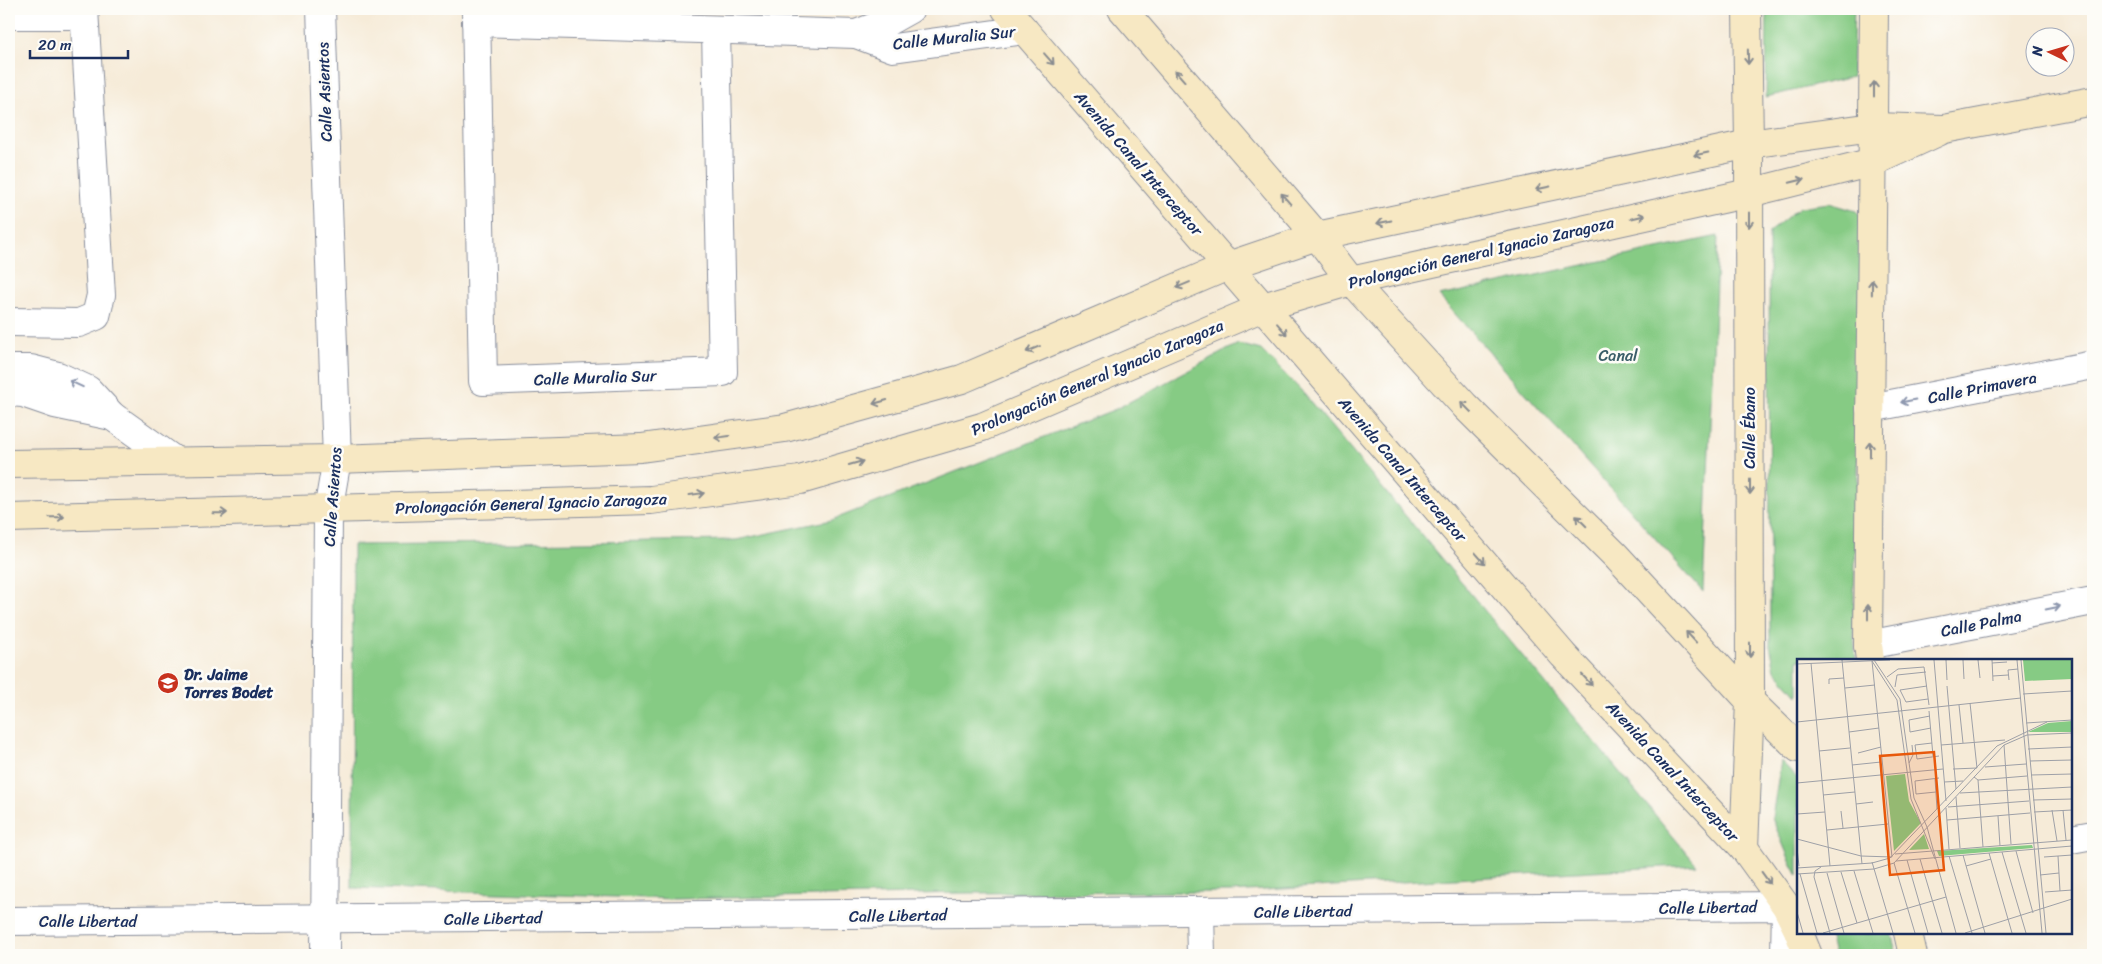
<svg xmlns="http://www.w3.org/2000/svg" width="2102" height="964" viewBox="0 0 2102 964" font-family="Sriracha,sans-serif">
	<style>
		.green { fill: #86cb84; stroke: #507d71 }
		.lines { fill: none; stroke-linecap: round; stroke-linejoin: round }
		.street-casing { stroke: #888d9b; stroke-width: 30 }
		.secondary-casing { stroke: #888d9b; stroke-width: 30 }
		.street { stroke: #fff; stroke-width: 28 }
		.secondary { stroke: #f7e8c3; stroke-width: 28 }
		.oneway { stroke: #898c90 }
		.oneway2 { stroke: #8d97ae }
		.labels { text-anchor: middle; stroke-width: 5; stroke-linejoin: round; paint-order: stroke }
		.street-label { font-size: 16px; fill: #1b2f5e; stroke: #fdfcf7 }
		.park-label { font-size: 16px; fill: #3b5e69; stroke: #fdfcf7 }
		.poi-label { font-size: 16px; font-weight: bold; fill: #1b2f5e; stroke: #fdfcf7; text-anchor: start }
		.inset-road { fill: none; stroke: #9ea0a7; stroke-width: 1 }
		.view { fill: #e8590c; fill-opacity: 0.15; stroke: #e8590c; stroke-width: 2.5 }
		.inset-edge { fill: none; stroke: #1b2f5e; stroke-width: 2.5 }
	</style>
	<rect width="100%" height="100%" fill="#fdfcf7"/>
	<filter id="ink" filterUnits="userSpaceOnUse"><feTurbulence type="fractalNoise" baseFrequency=".02" numOctaves="2"/><feDisplacementMap in="SourceGraphic" scale="10" xChannelSelector="R" yChannelSelector="G"/><feConvolveMatrix kernelMatrix="1 2 1 2 8 2 1 2 1" color-interpolation-filters="sRGB"/></filter>
	<filter id="wash" filterUnits="userSpaceOnUse"><feTurbulence type="fractalNoise" baseFrequency=".0096" numOctaves="4" result="noise"/><feDisplacementMap in="SourceGraphic" scale="20" xChannelSelector="R" yChannelSelector="G"/><feGaussianBlur stdDeviation="1.12" result="paint"/><feColorMatrix in="noise" values="0 0 0 0 0 0 0 0 0 0 0 0 0 0 0 0 0 1.4 0 .05"/><feComposite in="paint" operator="in"/></filter>
	<g filter="url(#wash)">
		<rect width="100%" height="100%" fill="#f6ebd8"/>
		<!-- green -->
		<g class="green">
			<polygon points="1767,9 1854,9 1852,77 1766,97"/>
			<polygon points="1829,203 1856,211 1866,221 1853,626 1856,660 1798,660 1798,696 1775,670 1770,645 1769,232 1800,207"/>
			<polygon points="1718,236 1703,592 1439,296"/>
			<polygon points="1238,344 1261,350 1299,388 1697,865 1230,892 966,893 674,899 352,888 353,545 736,540 832,520 1116,409"/>
			<polygon points="1781,761 1798,779 1798,876 1790,861 1772,818"/>
			<polygon points="1829,933 1891,933 1897,955 1834,955"/>
		</g>
	</g>
	<g filter="url(#ink)">
		<g class="lines">
			<!-- street casing -->
			<g class="street-casing">
				<g id="street">
					<polyline points="321,9 337,459 328,511 325,955"/>
					<polyline points="476,9 483,381 723,372 716,30"/>
					<polyline points="9,15 84,15"/>
					<polyline points="476,22 856,34 893,48 1024,30"/>
					<polyline points="856,34 885,23 910,9"/>
					<polyline points="9,322 79,323 96,316 101,295 84,9"/>
					<polyline points="9,369 31,369 58,376 88,390 112,416 175,461"/>
					<polyline points="9,392 23,393 55,404 112,416"/>
					<polyline points="1870,408 2093,365"/>
					<polyline points="1868,645 2093,601"/>
					<polyline points="2071,839 2093,835"/>
					<polyline points="1200,912 1201,955"/>
					<polyline points="9,921 1786,906 1785,955"/>
				</g>
			</g>
			<!-- secondary casing -->
			<g class="secondary-casing">
				<g id="secondary">
					<polyline points="1006,9 1563,655 1744,848 1786,906 1798,930"/>
					<polyline points="1122,9 1317,236 1351,281 1465,406 1616,556 1750,701 1798,748"/>
					<polyline points="9,464 337,459 641,448 785,428 962,379 1228,266 1317,236 1749,144 1873,127 1944,129 2093,101"/>
					<polyline points="9,518 651,500 800,480 982,427 1263,307 1351,281 1749,193 1873,162 1938,132"/>
					<polyline points="1870,660 1868,645 1874,9"/>
					<polyline points="1744,848 1750,701 1749,144 1747,9"/>
					<polyline points="1799,933 1808,955"/>
					<polyline points="1908,933 1913,955"/>
				</g>
			</g>
			<!-- street -->
			<use href="#street" class="street"/>
			<!-- secondary -->
			<use href="#secondary" class="secondary"/>
		</g>
		<!-- one-way arrows -->
		<defs><path id="oneway-shaft" d="M-6 0H5M1.5-3L5.5 0L1.5 3" fill="none" stroke-width="1.6" stroke-linecap="round" stroke-linejoin="round" transform="scale(1.25)"/></defs>
		<g class="oneway">
			<use href="#oneway-shaft" transform="translate(1748 57) rotate(89)"/>
			<use href="#oneway-shaft" transform="translate(1049 59) rotate(49)"/>
			<use href="#oneway-shaft" transform="translate(1180 76) rotate(-131)"/>
			<use href="#oneway-shaft" transform="translate(1874 89) rotate(-90)"/>
			<use href="#oneway-shaft" transform="translate(1701 154) rotate(168)"/>
			<use href="#oneway-shaft" transform="translate(1797 181) rotate(-14)"/>
			<use href="#oneway-shaft" transform="translate(1543 188) rotate(168)"/>
			<use href="#oneway-shaft" transform="translate(1286 199) rotate(-131)"/>
			<use href="#oneway-shaft" transform="translate(1638 217) rotate(-13)"/>
			<use href="#oneway-shaft" transform="translate(1749 220) rotate(90)"/>
			<use href="#oneway-shaft" transform="translate(1384 222) rotate(168)"/>
			<use href="#oneway-shaft" transform="translate(1183 285) rotate(157)"/>
			<use href="#oneway-shaft" transform="translate(1872 287) rotate(-89)"/>
			<use href="#oneway-shaft" transform="translate(1282 329) rotate(49)"/>
			<use href="#oneway-shaft" transform="translate(1033 349) rotate(157)"/>
			<use href="#oneway-shaft" transform="translate(880 402) rotate(164)"/>
			<use href="#oneway-shaft" transform="translate(1466 407) rotate(-134)"/>
			<use href="#oneway-shaft" transform="translate(722 437) rotate(172)"/>
			<use href="#oneway-shaft" transform="translate(1870 449) rotate(-90)"/>
			<use href="#oneway-shaft" transform="translate(856 463) rotate(-16)"/>
			<use href="#oneway-shaft" transform="translate(1750 487) rotate(90)"/>
			<use href="#oneway-shaft" transform="translate(697 494) rotate(-8)"/>
			<use href="#oneway-shaft" transform="translate(220 513) rotate(-1)"/>
			<use href="#oneway-shaft" transform="translate(57 517) rotate(-1)"/>
			<use href="#oneway-shaft" transform="translate(1581 521) rotate(-135)"/>
			<use href="#oneway-shaft" transform="translate(1480 558) rotate(49)"/>
			<use href="#oneway-shaft" transform="translate(1868 612) rotate(-90)"/>
			<use href="#oneway-shaft" transform="translate(1691 637) rotate(-133)"/>
			<use href="#oneway-shaft" transform="translate(1750 650) rotate(90)"/>
			<use href="#oneway-shaft" transform="translate(1587 680) rotate(47)"/>
			<use href="#oneway-shaft" transform="translate(1766 878) rotate(54)"/>
		</g>
		<g class="oneway2">
			<use href="#oneway-shaft" transform="translate(76 384) rotate(-155)"/>
			<use href="#oneway-shaft" transform="translate(1908 401) rotate(169)"/>
			<use href="#oneway-shaft" transform="translate(2053 608) rotate(-11)"/>
		</g>
	</g>
	<!-- icons -->
	<defs>
		<g id="school-disc" transform="scale(1.125)"><circle r="9.5" fill="#c8321e" stroke="#fdfcf7"/><path d="M0-5L7-2L0 1L-7-2ZM-4 1L0 2.5L4 1V4Q0 6-4 4Z" fill="#fff"/></g>
	</defs>
	<g fill-rule="evenodd">
		<use href="#school-disc" x="168" y="683"/>
	</g>
	<g class="labels">
		<!-- street labels -->
		<g class="street-label">
			<text transform="translate(954 37) rotate(-6)" y="6">Calle Muralia Sur</text>
			<text transform="translate(324 92) rotate(-92)" y="6">Calle Asientos</text>
			<text transform="translate(1139 163) rotate(49)" y="6">Avenida Canal Interceptor</text>
			<text transform="translate(1481 252) rotate(-13)" y="6">Prolongación General Ignacio Zaragoza</text>
			<text transform="translate(595 377) rotate(-2)" y="6">Calle Muralia Sur</text>
			<text transform="translate(1097 377) rotate(-23)" y="6">Prolongación General Ignacio Zaragoza</text>
			<text transform="translate(1982 387) rotate(-11)" y="6">Calle Primavera</text>
			<text transform="translate(1749 428) rotate(-90)" y="6">Calle Ébano</text>
			<text transform="translate(1403 469) rotate(49)" y="6">Avenida Canal Interceptor</text>
			<text transform="translate(332 497) rotate(-86)" y="6">Calle Asientos</text>
			<text transform="translate(531 503) rotate(-2)" y="6">Prolongación General Ignacio Zaragoza</text>
			<text transform="translate(1981 623) rotate(-11)" y="6">Calle Palma</text>
			<text transform="translate(1673 771) rotate(47)" y="6">Avenida Canal Interceptor</text>
			<text transform="translate(1708 907) rotate(-1)" y="6">Calle Libertad</text>
			<text transform="translate(1303 911) rotate(-1)" y="6">Calle Libertad</text>
			<text transform="translate(898 915) rotate(-1)" y="6">Calle Libertad</text>
			<text transform="translate(493 918) rotate(-1)" y="6">Calle Libertad</text>
			<text x="88" y="927">Calle Libertad</text>
		</g>
		<!-- park labels -->
		<g class="park-label">
			<text x="1618" y="361">Canal</text>
		</g>
		<!-- poi labels -->
		<g class="poi-label">
			<text x="184" y="680">Dr. Jaime<tspan x="184" dy="18">Torres Bodet</tspan></text>
		</g>
	</g>
	<!-- overview -->
	<g transform="translate(1797 659)">
		<rect width="275" height="275" fill="#f6ebd8"/>
		<path d="M226,1H275V20L228,22ZM275,62V73H231L251,64ZM108,115L112,142L124,164L97,192L89,117ZM127,175L132,190L112,191ZM235,186L236,189L142,197L140,192Z" fill="#86cb84"/>
		<path class="inset-road" d="M45,1L65,205M77,1L103,40L117,139L130,168L159,274M137,1L149,142M149,1L150,21M166,1L167,20M181,1L183,19M195,1L196,22M220,1L245,274M224,1L249,274M75,2L100,41L114,140L138,200M14,4L33,207M195,4L210,3M0,5L93,1M196,17L211,16M90,18L101,10L127,8L132,46M212,21L211,11L221,10M32,25V20L47,19M130,27L103,31L109,43L131,40M150,27L159,130M98,28L100,16L129,13M48,29L78,26M226,35L275,32M162,46L166,84M132,52L136,97M133,57L112,61L113,73L134,69M0,63L224,39M229,64L275,61M52,73L82,69M118,86L120,100L142,97M118,86L135,84M144,86L208,81M207,86L214,185M231,90L275,88M22,92L53,89M61,94L84,88M233,102L275,101M112,104L116,96L115,86M55,106L84,103M188,108L229,105M156,110L180,109L173,44M234,116L275,115M177,118L181,121L186,188M138,120L140,150M181,121L230,117M147,123L166,122M0,124L146,110M139,133L119,135L118,122L142,119M163,134L275,128M26,136L58,133M159,138L163,189M236,141L275,140M59,145L76,143M151,148L232,142M149,149L152,190M255,151L260,182M266,151L269,181M44,152L46,169M237,153L275,151M0,155L28,153M201,157L203,187M150,161L233,154M30,171L91,165M0,180L64,197L95,198L75,2M0,189L2,207M219,192L236,254M205,193L229,274M192,194L215,274M98,195L275,181M166,196L188,274M152,197L175,274M261,197L263,232M247,198L275,196M123,200L145,274M110,201L131,274M99,202L275,187M75,203L96,274M97,204L118,274M169,207L194,200M24,208L18,212L17,218L33,274M0,209L75,204L93,199L200,87L250,63M57,212L76,274M44,213L60,264M30,214L47,274M0,215L77,210L97,204L207,86L230,76L275,74M3,215L20,274M243,216L262,214M248,233L275,231M0,253L6,274M26,274L149,238M168,274L275,240"/>
		<path class="view" d="M137,93L147,211L93,216L83,97Z"/>
		<rect width="275" height="275" class="inset-edge"/>
	</g>
	<!-- margin -->
	<rect width="2102" height="964" fill="none" stroke="#fdfcf7" stroke-width="30"/>
	<!-- north arrow -->
	<g transform="translate(2050 52) rotate(275)"><circle r="24" fill="#fdfcf7" stroke="#a3aaba"/>
	<path d="M0-4L9 19L0 12L-9 19Z" fill="#c8321e"/>
	<text y="-8" font-size="14" font-weight="bold" text-anchor="middle" fill="#1b2f5e">N</text>
	</g>
	<!-- scale -->
	<path d="M30 50v8h98v-8" fill="none" stroke="#1b2f5e" stroke-width="2.5"/>
	<text x="38" y="50" font-size="15" fill="#1b2f5e" stroke="#fdfcf7" stroke-width="4" paint-order="stroke">20 m</text>
</svg>
